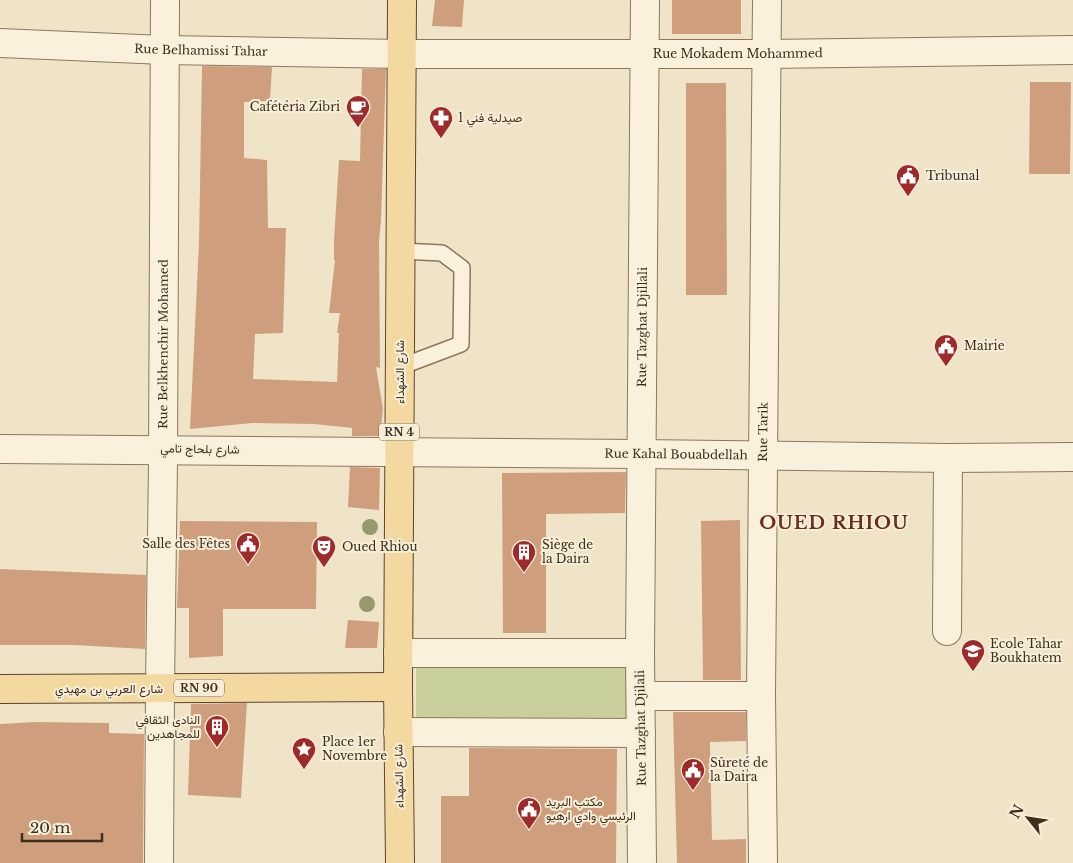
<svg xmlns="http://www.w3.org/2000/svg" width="1073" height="863" viewBox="0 0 1073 863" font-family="'Libre Baskerville',Vazirmatn,serif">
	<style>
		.green { fill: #c9cf9b }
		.building { fill: #cf9f7d }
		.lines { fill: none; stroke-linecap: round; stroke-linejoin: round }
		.service-casing { stroke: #8d765c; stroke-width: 18 }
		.minor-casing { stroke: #8d765c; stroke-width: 30 }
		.primary-casing { stroke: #5b4430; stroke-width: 30 }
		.service { stroke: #faf1dc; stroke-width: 15 }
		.minor { stroke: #faf1dc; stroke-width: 28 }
		.primary { stroke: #f3d9a0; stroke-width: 28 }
		.tree { fill: #96986f }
		.labels { text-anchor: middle; stroke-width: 4; stroke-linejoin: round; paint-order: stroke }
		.shield { fill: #f7eed8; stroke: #756857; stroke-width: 1 }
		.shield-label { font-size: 11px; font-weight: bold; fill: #3d2e20 }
		.street-label { font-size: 12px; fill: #3d2e20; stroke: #f7eed8 }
		.poi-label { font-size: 12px; fill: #3d2e20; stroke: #f7eed8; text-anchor: start }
		.district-label { font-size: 18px; font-weight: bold; letter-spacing: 1px; fill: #6b2e1e; stroke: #f7eed8 }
	</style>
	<rect width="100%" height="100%" fill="#f0e4c8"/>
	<!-- green -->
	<polygon class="green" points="416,664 627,665 627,720 416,720"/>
	<!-- building -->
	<g class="building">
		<polygon points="435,0 464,0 462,27 432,26"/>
		<rect x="672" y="0" width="69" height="34"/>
		<polygon points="202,66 272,67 270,101 244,102 244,158 267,160 268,228 286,228 283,333 255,334 253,379 337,382 339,333 337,333 340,313 329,313 335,260 334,260 334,240 339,160 360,161 362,69 386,69 381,221 379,241 380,368 376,367 383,409 380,436 352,436 352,428 314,424 252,423 190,429 199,243"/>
		<polygon points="1030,82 1071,82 1070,174 1029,174"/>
		<polygon points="686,83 726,83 727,295 686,295"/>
		<polygon points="350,467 380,468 379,510 348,507"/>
		<polygon points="626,472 625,513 546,514 546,633 503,633 502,473"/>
		<polygon points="740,520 741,680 703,680 701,521"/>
		<polygon points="180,521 317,522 316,609 223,609 223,656 189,658 189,608 177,608"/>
		<polygon points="0,569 146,575 145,649 74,645 0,645"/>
		<polygon points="348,620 379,622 377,648 345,648"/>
		<polygon points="247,703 241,798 188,795 191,704"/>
		<polygon points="673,712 746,712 746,741 710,742 712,840 746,839 746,863 677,863"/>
		<polygon points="35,722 109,723 109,733 144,734 143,863 0,863 0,724"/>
		<polygon points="469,748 617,749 616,863 441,863 441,796 469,796"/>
	</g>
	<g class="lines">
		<!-- service casing -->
		<g class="service-casing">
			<polyline id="service" points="400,367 461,344 462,268 442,253 401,251"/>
		</g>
		<!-- minor casing -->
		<g class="minor-casing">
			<g id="minor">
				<path id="s1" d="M0,43L164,50L402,54H766L1073,50"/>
				<path id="s2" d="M0,449L641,454L948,458L1073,457"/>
				<polyline points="947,631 948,458"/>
				<polyline points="398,653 640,653"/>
				<polyline points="641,696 761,696"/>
				<polyline points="398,732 641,733"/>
				<path id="s3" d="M159,863L160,689L163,462L165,0"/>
				<path id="s4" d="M642,863L640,653L645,0"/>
				<path id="s5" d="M763,863L761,696L767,0"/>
			</g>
		</g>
		<!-- primary casing -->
		<g class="primary-casing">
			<g id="primary">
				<polyline points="0,689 398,687"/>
				<polyline points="400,863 398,687 402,0"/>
			</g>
		</g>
		<!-- service -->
		<use href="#service" class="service"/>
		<!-- minor -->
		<use href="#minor" class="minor"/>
		<!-- primary -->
		<use href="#primary" class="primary"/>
	</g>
	<!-- trees -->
	<g class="tree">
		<circle cx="370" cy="527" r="8"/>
		<circle cx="367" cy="604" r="8"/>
	</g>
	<!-- icons -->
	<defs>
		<g id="cafe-pin" transform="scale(1.25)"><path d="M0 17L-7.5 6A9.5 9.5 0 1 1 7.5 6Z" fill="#9e2a2b" stroke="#f7eed8"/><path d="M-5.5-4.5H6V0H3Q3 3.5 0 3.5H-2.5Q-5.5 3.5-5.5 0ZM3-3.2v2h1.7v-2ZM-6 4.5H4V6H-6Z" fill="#fff"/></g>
		<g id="pharmacy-pin" transform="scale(1.25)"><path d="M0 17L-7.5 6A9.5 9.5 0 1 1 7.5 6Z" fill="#9e2a2b" stroke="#f7eed8"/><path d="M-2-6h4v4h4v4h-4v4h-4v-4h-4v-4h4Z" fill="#fff"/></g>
		<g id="civic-pin" transform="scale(1.25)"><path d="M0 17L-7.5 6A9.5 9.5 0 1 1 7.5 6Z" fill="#9e2a2b" stroke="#f7eed8"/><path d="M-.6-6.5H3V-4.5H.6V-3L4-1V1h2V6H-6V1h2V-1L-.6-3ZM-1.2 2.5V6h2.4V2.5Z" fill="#fff"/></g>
		<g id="theatre-pin" transform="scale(1.25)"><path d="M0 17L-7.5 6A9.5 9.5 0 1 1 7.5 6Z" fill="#9e2a2b" stroke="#f7eed8"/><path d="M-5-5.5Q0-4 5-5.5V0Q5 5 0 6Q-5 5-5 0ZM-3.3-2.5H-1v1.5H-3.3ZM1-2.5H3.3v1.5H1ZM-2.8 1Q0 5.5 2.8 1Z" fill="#fff"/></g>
		<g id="building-pin" transform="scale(1.25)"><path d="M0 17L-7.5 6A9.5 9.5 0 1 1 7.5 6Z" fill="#9e2a2b" stroke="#f7eed8"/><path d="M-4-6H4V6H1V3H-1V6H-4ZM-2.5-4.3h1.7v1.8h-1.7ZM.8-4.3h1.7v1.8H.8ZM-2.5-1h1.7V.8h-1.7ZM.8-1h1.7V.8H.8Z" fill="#fff"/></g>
		<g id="school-pin" transform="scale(1.25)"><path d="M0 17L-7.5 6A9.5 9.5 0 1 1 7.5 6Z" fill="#9e2a2b" stroke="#f7eed8"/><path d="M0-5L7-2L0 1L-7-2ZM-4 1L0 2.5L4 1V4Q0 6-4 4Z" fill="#fff"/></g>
		<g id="sight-pin" transform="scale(1.25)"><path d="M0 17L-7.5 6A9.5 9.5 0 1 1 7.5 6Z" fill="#9e2a2b" stroke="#f7eed8"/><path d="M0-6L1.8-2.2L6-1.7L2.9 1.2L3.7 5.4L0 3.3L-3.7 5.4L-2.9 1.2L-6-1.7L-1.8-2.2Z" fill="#fff"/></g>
	</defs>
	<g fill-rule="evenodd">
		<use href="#cafe-pin" x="358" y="107"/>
		<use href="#pharmacy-pin" x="441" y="118"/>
		<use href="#civic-pin" x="908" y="176"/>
		<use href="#civic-pin" x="946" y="346"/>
		<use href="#civic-pin" x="248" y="544"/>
		<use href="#theatre-pin" x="324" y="547"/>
		<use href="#building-pin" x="524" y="552"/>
		<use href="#school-pin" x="973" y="651"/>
		<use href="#building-pin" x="217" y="727"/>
		<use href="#sight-pin" x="304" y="749"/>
		<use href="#civic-pin" x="693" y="770"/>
		<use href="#civic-pin" x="529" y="809"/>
	</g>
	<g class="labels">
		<!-- shield labels -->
		<g class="shield">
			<rect x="379" y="423.5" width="40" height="17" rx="4"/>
			<rect x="174" y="679.5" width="50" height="17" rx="4"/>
		</g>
		<g class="shield-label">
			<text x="399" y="436">RN 4</text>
			<text x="199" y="692">RN 90</text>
		</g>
		<!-- street labels -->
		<g class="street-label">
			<text dy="4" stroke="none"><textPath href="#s1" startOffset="201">Rue Belhamissi Tahar</textPath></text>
			<text dy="4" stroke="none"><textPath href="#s1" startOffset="738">Rue Mokadem Mohammed</textPath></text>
			<text dy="4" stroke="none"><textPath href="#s4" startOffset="536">Rue Tazghat Djillali</textPath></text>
			<text dy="4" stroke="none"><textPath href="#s3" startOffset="519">Rue Belkhenchir Mohamed</textPath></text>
			<text transform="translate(400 372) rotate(-90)" y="4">شارع الشهداء</text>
			<text dy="4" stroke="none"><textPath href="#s5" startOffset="431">Rue Tarik</textPath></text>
			<text transform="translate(200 449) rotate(1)" y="4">شارع بلحاج تامي</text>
			<text dy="4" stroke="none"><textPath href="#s2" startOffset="676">Rue Kahal Bouabdellah</textPath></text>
			<text x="109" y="693">شارع العربي بن مهيدي</text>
			<text transform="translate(641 728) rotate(-91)" y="4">Rue Tazghat Djilali</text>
			<text transform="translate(399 776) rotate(-91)" y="4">شارع الشهداء</text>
		</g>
		<!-- poi labels -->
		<g class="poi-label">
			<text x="340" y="111" text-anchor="end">Cafétéria Zibri</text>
			<text x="458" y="122">صيدلية فني 1</text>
			<text x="926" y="180">Tribunal</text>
			<text x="964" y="350">Mairie</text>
			<text x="230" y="548" text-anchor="end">Salle des Fêtes</text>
			<text x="542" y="549">Siège de<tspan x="542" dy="14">la Daira</tspan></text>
			<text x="342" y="551">Oued Rhiou</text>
			<text x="990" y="648">Ecole Tahar<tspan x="990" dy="14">Boukhatem</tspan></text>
			<text x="200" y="724" text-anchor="end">النادي الثقافي<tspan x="200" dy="14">للمجاهدين</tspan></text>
			<text x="322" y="746">Place 1er<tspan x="322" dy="14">Novembre</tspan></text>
			<text x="710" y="767">Sûreté de<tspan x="710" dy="14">la Daira</tspan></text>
			<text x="546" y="806">مكتب البريد<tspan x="546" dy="14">الرئيسي وادي ارهيو</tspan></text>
		</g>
		<!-- district labels -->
		<g class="district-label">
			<text x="834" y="529">OUED RHIOU</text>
		</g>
	</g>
	<!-- north arrow -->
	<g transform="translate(1028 818) rotate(300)" stroke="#f7eed8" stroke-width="4" paint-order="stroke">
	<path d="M0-4L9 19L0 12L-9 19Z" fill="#3d2e20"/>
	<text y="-8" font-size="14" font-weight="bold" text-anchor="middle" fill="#3d2e20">N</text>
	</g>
	<!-- scale -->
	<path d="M22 833v8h80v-8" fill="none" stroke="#3d2e20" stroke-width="2.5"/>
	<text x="30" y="833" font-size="15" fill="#3d2e20" stroke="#f7eed8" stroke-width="4" paint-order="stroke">20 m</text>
</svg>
